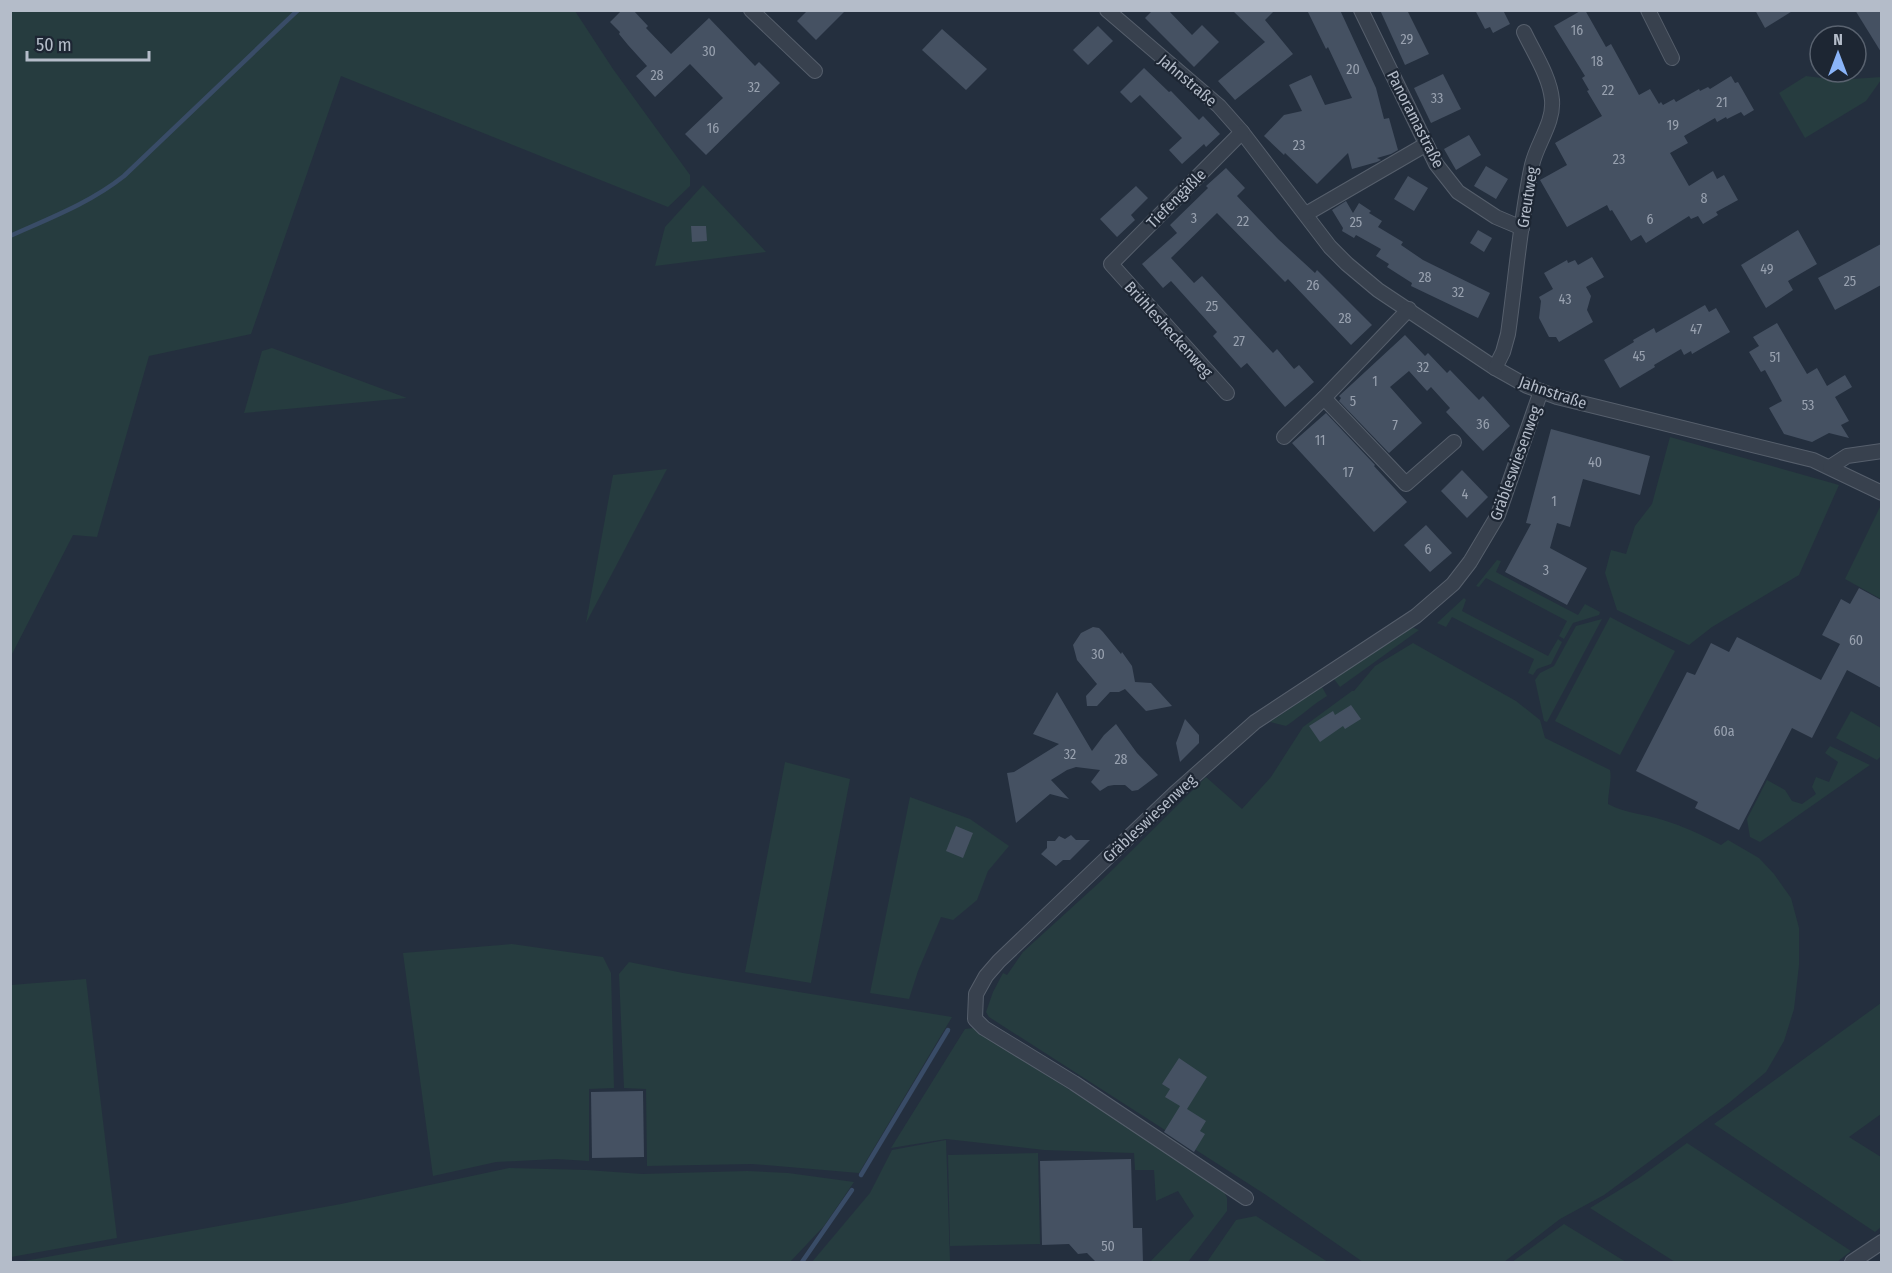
<svg xmlns="http://www.w3.org/2000/svg" width="1892" height="1273" viewBox="0 0 1892 1273" font-family="'Fira Sans Condensed',sans-serif">
	<style>
		.green { fill: #263c3f }
		.lines { fill: none; stroke-linecap: round; stroke-linejoin: round }
		.stream { stroke: #394c67; stroke-width: 4.5 }
		.building { fill: #455162 }
		.minor-casing { stroke: #565f6c; stroke-width: 16 }
		.minor { stroke: #38414e; stroke-width: 14 }
		.labels { text-anchor: middle; stroke-width: 4.5; stroke-linejoin: round; paint-order: stroke }
		.number-label { font-size: 14px; fill: #98a1af }
		.street-label { font-size: 16px; fill: #b4bcc9; stroke: #1d2633 }
	</style>
	<rect width="100%" height="100%" fill="#242f3e"/>
	<!-- green -->
	<g class="green">
		<polygon points="11,10 575,11 613,69 690,175 690,186 668,207 341,76 251,334 149,356 97,537 73,535 11,656"/>
		<polygon points="1806,76 1838,80 1881,77 1881,80 1866,101 1805,138 1779,93"/>
		<polygon points="703,185 766,252 655,266 665,227"/>
		<polygon points="272,348 407,398 244,413 262,351"/>
		<polygon points="1670,437 1839,485 1799,575 1712,627 1689,645 1617,610 1605,573 1611,550 1626,554 1635,526 1652,504"/>
		<polygon points="667,469 586,623 613,475"/>
		<polygon points="1880,507 1882,507 1881,599 1845,579"/>
		<polygon points="1497,560 1501,561 1496,572 1578,615 1585,604 1600,612 1599,615 1573,623 1564,639 1559,636 1567,621 1486,578 1479,587 1476,586"/>
		<polygon points="1464,598 1466,600 1462,611 1548,656 1558,639 1562,642 1551,664 1537,669 1533,675 1528,673 1534,659 1452,617 1446,627 1437,623"/>
		<polygon points="1610,617 1675,651 1620,755 1555,721"/>
		<polygon points="1602,619 1547,722 1544,721 1535,680 1540,673 1554,666 1576,626"/>
		<polygon points="1409,626 1419,630 1340,687 1334,679"/>
		<path d="M1413,643L1516,701L1540,720L1545,738L1610,770C1612,781 1608,792 1608,804C1624,813 1645,814 1663,820C1683,826 1702,835 1721,845L1728,840L1759,858L1774,874L1791,898L1799,928V965L1794,1009L1784,1041L1766,1072L1730,1102L1604,1195L1560,1219L1504,1262H1363L1266,1195L989,1017L986,1012L993,992L1003,973L1007,975L1023,952L1101,881L1206,777L1242,809L1271,777L1303,727L1352,691H1354L1375,666Z"/>
		<path d="M1322,687L1327,696C1312,705 1301,716 1286,726L1270,722Z"/>
		<polygon points="1851,711 1881,728 1881,756 1877,760 1836,738"/>
		<polygon points="1830,746 1870,765 1760,842 1750,837 1747,819 1767,780 1785,790 1792,801 1802,804 1816,794 1812,787 1816,777 1829,782 1838,762 1825,753"/>
		<polygon points="785,762 850,779 811,983 745,972"/>
		<polygon points="910,797 970,819 1009,846 988,871 977,900 953,920 941,917 918,971 909,999 870,993"/>
		<polygon points="512,944 603,957 611,973 614,1088 589,1089 589,1161 556,1159 496,1162 433,1176 403,953"/>
		<polygon points="629,962 683,973 952,1017 859,1173 752,1164 647,1166 646,1089 624,1088 619,974"/>
		<polygon points="86,979 117,1238 11,1257 11,985"/>
		<polygon points="1881,1003 1881,1114 1849,1137 1881,1157 1881,1227 1875,1232 1714,1124"/>
		<polygon points="973,1028 1222,1187 1227,1198 1227,1211 1188,1262 1150,1262 1194,1216 1178,1191 1156,1201 1154,1170 1135,1170 1134,1153 1044,1150 946,1139 891,1148 965,1029"/>
		<polygon points="946,1140 950,1262 812,1262 870,1193 892,1150"/>
		<polygon points="1687,1143 1851,1251 1837,1262 1675,1262 1590,1208 1639,1178"/>
		<polygon points="1038,1153 1040,1244 950,1246 948,1155"/>
		<polygon points="509,1168 587,1170 642,1174 747,1171 788,1173 854,1182 824,1226 790,1262 19,1262 341,1204"/>
		<polygon points="1256,1216 1328,1262 1207,1262 1236,1220"/>
		<polygon points="1564,1224 1626,1262 1512,1262"/>
	</g>
	<g class="lines">
		<!-- stream -->
		<g class="stream">
			<path d="M10,236C50,218 90,203 124,176L298,10"/>
			<polyline points="861,1175 948,1030"/>
			<polyline points="802,1262 852,1190"/>
		</g>
	</g>
	<!-- building -->
	<g class="building">
		<polygon points="622,10 633,10 648,26 646,28 671,54 709,18 755,66 759,62 780,83 706,155 685,134 723,98 690,64 655,97 636,76 647,66 628,45 619,34 620,32 610,22"/>
		<polygon points="808,10 846,10 816,40 797,21"/>
		<polygon points="1153,10 1168,10 1192,35 1202,25 1219,42 1194,67 1145,18"/>
		<polygon points="1232,10 1275,10 1265,20 1293,54 1235,100 1218,81 1265,42"/>
		<polygon points="1307,10 1340,10 1376,88 1384,119 1389,118 1398,150 1391,154 1377,158 1381,160 1377,162 1352,169 1348,153 1317,184 1285,153 1284,155 1264,136 1284,115 1302,111 1289,85 1311,75 1325,105 1352,98 1328,47 1326,49"/>
		<polygon points="1380,10 1407,10 1429,54 1405,65"/>
		<polygon points="1475,10 1503,10 1510,24 1493,33 1490,27 1485,29"/>
		<polygon points="1582,10 1585,10 1606,47 1611,44 1639,95 1650,89 1659,104 1661,102 1663,105 1674,99 1676,102 1699,89 1700,91 1708,87 1710,89 1731,76 1735,83 1738,82 1754,110 1744,116 1741,112 1727,119 1726,117 1717,122 1715,118 1684,136 1688,143 1670,153 1689,186 1713,171 1717,179 1724,175 1738,200 1716,212 1718,215 1703,224 1698,216 1691,219 1689,216 1646,243 1641,235 1631,241 1612,210 1610,211 1607,205 1567,227 1540,180 1567,165 1555,143 1602,116 1587,91 1589,90 1582,78 1585,76 1554,26"/>
		<polygon points="1755,10 1794,10 1765,28"/>
		<polygon points="1855,10 1881,10 1881,52"/>
		<polygon points="1098,26 1113,41 1088,65 1073,50"/>
		<polygon points="942,29 987,69 966,90 922,50"/>
		<polygon points="1144,68 1169,92 1171,91 1199,120 1203,116 1220,134 1206,147 1204,144 1182,164 1169,150 1182,138 1140,95 1131,103 1120,92"/>
		<polygon points="1443,74 1461,109 1431,123 1414,88"/>
		<polygon points="1469,135 1481,155 1456,170 1444,149"/>
		<polygon points="1486,166 1508,179 1496,199 1474,186"/>
		<polygon points="1226,168 1245,188 1237,196 1278,239 1315,273 1317,270 1372,325 1351,345 1288,279 1285,282 1217,213 1171,258 1194,283 1202,276 1273,353 1277,349 1294,369 1299,365 1314,382 1285,407 1247,363 1241,368 1213,336 1217,332 1171,281 1163,288 1142,264 1177,233 1170,225 1208,188 1206,186"/>
		<polygon points="1408,176 1428,188 1414,211 1394,199"/>
		<polygon points="1136,186 1148,198 1131,215 1135,220 1117,237 1100,219"/>
		<polygon points="1346,201 1353,213 1359,203 1371,211 1369,213 1382,221 1378,227 1403,242 1401,245 1423,260 1490,293 1478,318 1411,286 1412,283 1387,267 1389,264 1376,256 1381,249 1356,235 1354,238 1342,231 1343,228 1332,210"/>
		<polygon points="691,226 706,226 707,241 692,242"/>
		<polygon points="1478,230 1492,238 1484,252 1470,243"/>
		<polygon points="1798,230 1817,264 1788,281 1793,290 1766,308 1741,265"/>
		<polygon points="1881,244 1881,285 1835,310 1818,278"/>
		<polygon points="1592,257 1604,277 1586,287 1591,296 1587,310 1593,322 1559,342 1556,337 1549,337 1539,318 1541,301 1539,297 1553,289 1544,273 1567,260 1568,263 1575,260 1578,265"/>
		<polygon points="1705,305 1709,312 1716,308 1730,332 1692,354 1691,351 1684,355 1681,349 1654,365 1655,367 1620,388 1604,360 1634,342 1633,340 1654,328 1656,333"/>
		<polygon points="1777,323 1807,374 1817,368 1827,386 1845,375 1852,387 1835,397 1849,421 1841,425 1849,438 1829,433 1812,442 1784,434 1769,408 1782,401 1765,370 1761,372 1749,352 1759,346 1753,337"/>
		<polygon points="1405,335 1425,356 1428,353 1447,373 1450,370 1479,400 1483,396 1510,426 1483,451 1446,412 1450,408 1431,387 1427,391 1409,371 1390,387 1422,423 1389,453 1339,401 1341,398 1339,396"/>
		<polygon points="1326,413 1375,465 1374,466 1407,502 1374,532 1292,443"/>
		<polygon points="1551,429 1650,456 1640,495 1583,479 1570,527 1557,523 1550,548 1587,568 1567,605 1505,572 1531,524 1526,523"/>
		<polygon points="1462,470 1488,497 1467,518 1441,491"/>
		<polygon points="1426,525 1452,553 1430,572 1404,545"/>
		<polygon points="1859,588 1881,600 1881,688 1847,670 1812,738 1792,728 1739,830 1695,808 1698,802 1636,771 1687,672 1695,675 1711,643 1729,652 1737,637 1821,680 1840,644 1822,635 1841,599 1850,604"/>
		<polygon points="1093,627 1099,628 1103,632 1121,654 1122,652 1132,666 1135,682 1151,683 1172,706 1146,711 1125,689 1119,692 1110,692 1097,706 1087,706 1086,696 1097,684 1077,660 1073,645 1081,633"/>
		<polygon points="1057,692 1092,751 1104,735 1116,724 1137,753 1158,775 1138,790 1132,791 1125,785 1114,785 1108,786 1100,791 1091,782 1100,770 1076,767 1067,770 1051,780 1069,799 1050,794 1016,823 1007,773 1014,772 1059,744 1033,734"/>
		<polygon points="1351,705 1361,719 1345,729 1343,726 1320,742 1309,726 1333,711 1335,715"/>
		<polygon points="1185,719 1199,735 1199,743 1180,762 1176,743"/>
		<polygon points="956,826 973,833 963,858 946,851"/>
		<polygon points="1071,835 1076,840 1090,840 1070,860 1063,860 1056,866 1041,854 1047,848 1047,841 1055,841 1059,836 1065,839"/>
		<polygon points="1179,1058 1207,1077 1187,1109 1206,1121 1200,1131 1205,1134 1194,1152 1164,1132 1180,1106 1165,1097 1170,1089 1162,1084"/>
		<polygon points="643,1091 644,1157 592,1158 591,1092"/>
		<polygon points="1131,1159 1133,1228 1142,1228 1143,1263 1097,1263 1087,1253 1078,1254 1069,1244 1042,1245 1040,1161"/>
	</g>
	<g class="lines">
		<!-- minor casing -->
		<g class="minor-casing">
			<g id="minor">
				<polyline points="751,10 815,71"/>
				<polyline points="1107,10 1219,106 1242,132 1330,247 1347,264 1378,290 1495,368 1527,386 1557,397 1813,460 1882,493"/>
				<polyline points="1361,10 1436,164 1458,192 1496,217 1522,228"/>
				<polyline points="1648,10 1672,58"/>
				<polyline points="1306,214 1425,145"/>
				<path d="M1495,368L1503,352L1508,334C1516,278 1520,221 1532,165C1537,143 1554,123 1552,100C1550,77 1534,53 1524,32"/>
				<polyline points="1227,393 1111,264 1242,132"/>
				<polyline points="1324,398 1406,484 1454,442"/>
				<polyline points="1284,437 1324,398 1409,309"/>
				<polyline points="1830,467 1847,456 1882,451"/>
				<polyline points="1246,1198 1074,1083 984,1028 975,1019 976,994 986,976 999,961 1174,794 1255,722 1416,616 1453,584 1470,562 1498,515 1541,391"/>
				<polyline points="1852,1262 1882,1242"/>
			</g>
		</g>
		<!-- minor -->
		<use href="#minor" class="minor"/>
	</g>
	<g class="labels">
		<!-- number labels -->
		<g class="number-label">
			<text x="1577" y="35">16</text>
			<text x="1407" y="44">29</text>
			<text x="709" y="56">30</text>
			<text x="1597" y="66">18</text>
			<text x="1353" y="74">20</text>
			<text x="657" y="80">28</text>
			<text x="754" y="92">32</text>
			<text x="1608" y="95">22</text>
			<text x="1437" y="103">33</text>
			<text x="1722" y="107">21</text>
			<text x="1673" y="130">19</text>
			<text x="713" y="133">16</text>
			<text x="1299" y="150">23</text>
			<text x="1619" y="164">23</text>
			<text x="1704" y="203">8</text>
			<text x="1194" y="223">3</text>
			<text x="1650" y="224">6</text>
			<text x="1243" y="226">22</text>
			<text x="1356" y="227">25</text>
			<text x="1767" y="274">49</text>
			<text x="1425" y="282">28</text>
			<text x="1850" y="286">25</text>
			<text x="1313" y="290">26</text>
			<text x="1458" y="297">32</text>
			<text x="1565" y="304">43</text>
			<text x="1212" y="311">25</text>
			<text x="1345" y="323">28</text>
			<text x="1696" y="334">47</text>
			<text x="1239" y="346">27</text>
			<text x="1639" y="361">45</text>
			<text x="1775" y="362">51</text>
			<text x="1423" y="372">32</text>
			<text x="1375" y="386">1</text>
			<text x="1353" y="406">5</text>
			<text x="1808" y="410">53</text>
			<text x="1483" y="429">36</text>
			<text x="1395" y="430">7</text>
			<text x="1320" y="445">11</text>
			<text x="1595" y="467">40</text>
			<text x="1348" y="477">17</text>
			<text x="1465" y="499">4</text>
			<text x="1554" y="506">1</text>
			<text x="1428" y="554">6</text>
			<text x="1546" y="575">3</text>
			<text x="1856" y="645">60</text>
			<text x="1098" y="659">30</text>
			<text x="1724" y="736">60a</text>
			<text x="1070" y="759">32</text>
			<text x="1121" y="764">28</text>
			<text x="1108" y="1251">50</text>
		</g>
		<!-- street labels -->
		<g class="street-label">
			<text transform="translate(1188 80) rotate(40)" y="6">Jahnstraße</text>
			<text transform="translate(1416 119) rotate(63)" y="6">Panoramastraße</text>
			<text transform="translate(1527 197) rotate(-81)" y="6">Greutweg</text>
			<text transform="translate(1176 198) rotate(-45)" y="6">Tiefengäßle</text>
			<text transform="translate(1169 329) rotate(48)" y="6">Brühlesheckenweg</text>
			<text transform="translate(1553 392) rotate(19)" y="6">Jahnstraße</text>
			<text transform="translate(1515 463) rotate(-70)" y="6">Gräbleswiesenweg</text>
			<text transform="translate(1149 818) rotate(-43)" y="6">Gräbleswiesenweg</text>
		</g>
	</g>
	<!-- border -->
	<rect width="1892" height="1273" fill="none" stroke="#b4bcc9" stroke-width="24"/>
	<!-- north arrow -->
	<g transform="translate(1838 54)"><circle r="28" fill="#1d2633" stroke="#59626f" stroke-width="1.5"/>
	<path d="M0-4.5L10 22L0 15L-10 22Z" fill="#8ab4f8"/>
	<text y="-9" font-size="16" font-weight="bold" text-anchor="middle" fill="#b4bcc9">N</text>
	</g>
	<!-- scale -->
	<path d="M27 51v9h122v-9" fill="none" stroke="#b4bcc9" stroke-width="3"/>
	<text x="36" y="51" font-size="18" fill="#b4bcc9" stroke="#1d2633" stroke-width="4.5" paint-order="stroke">50 m</text>
</svg>
